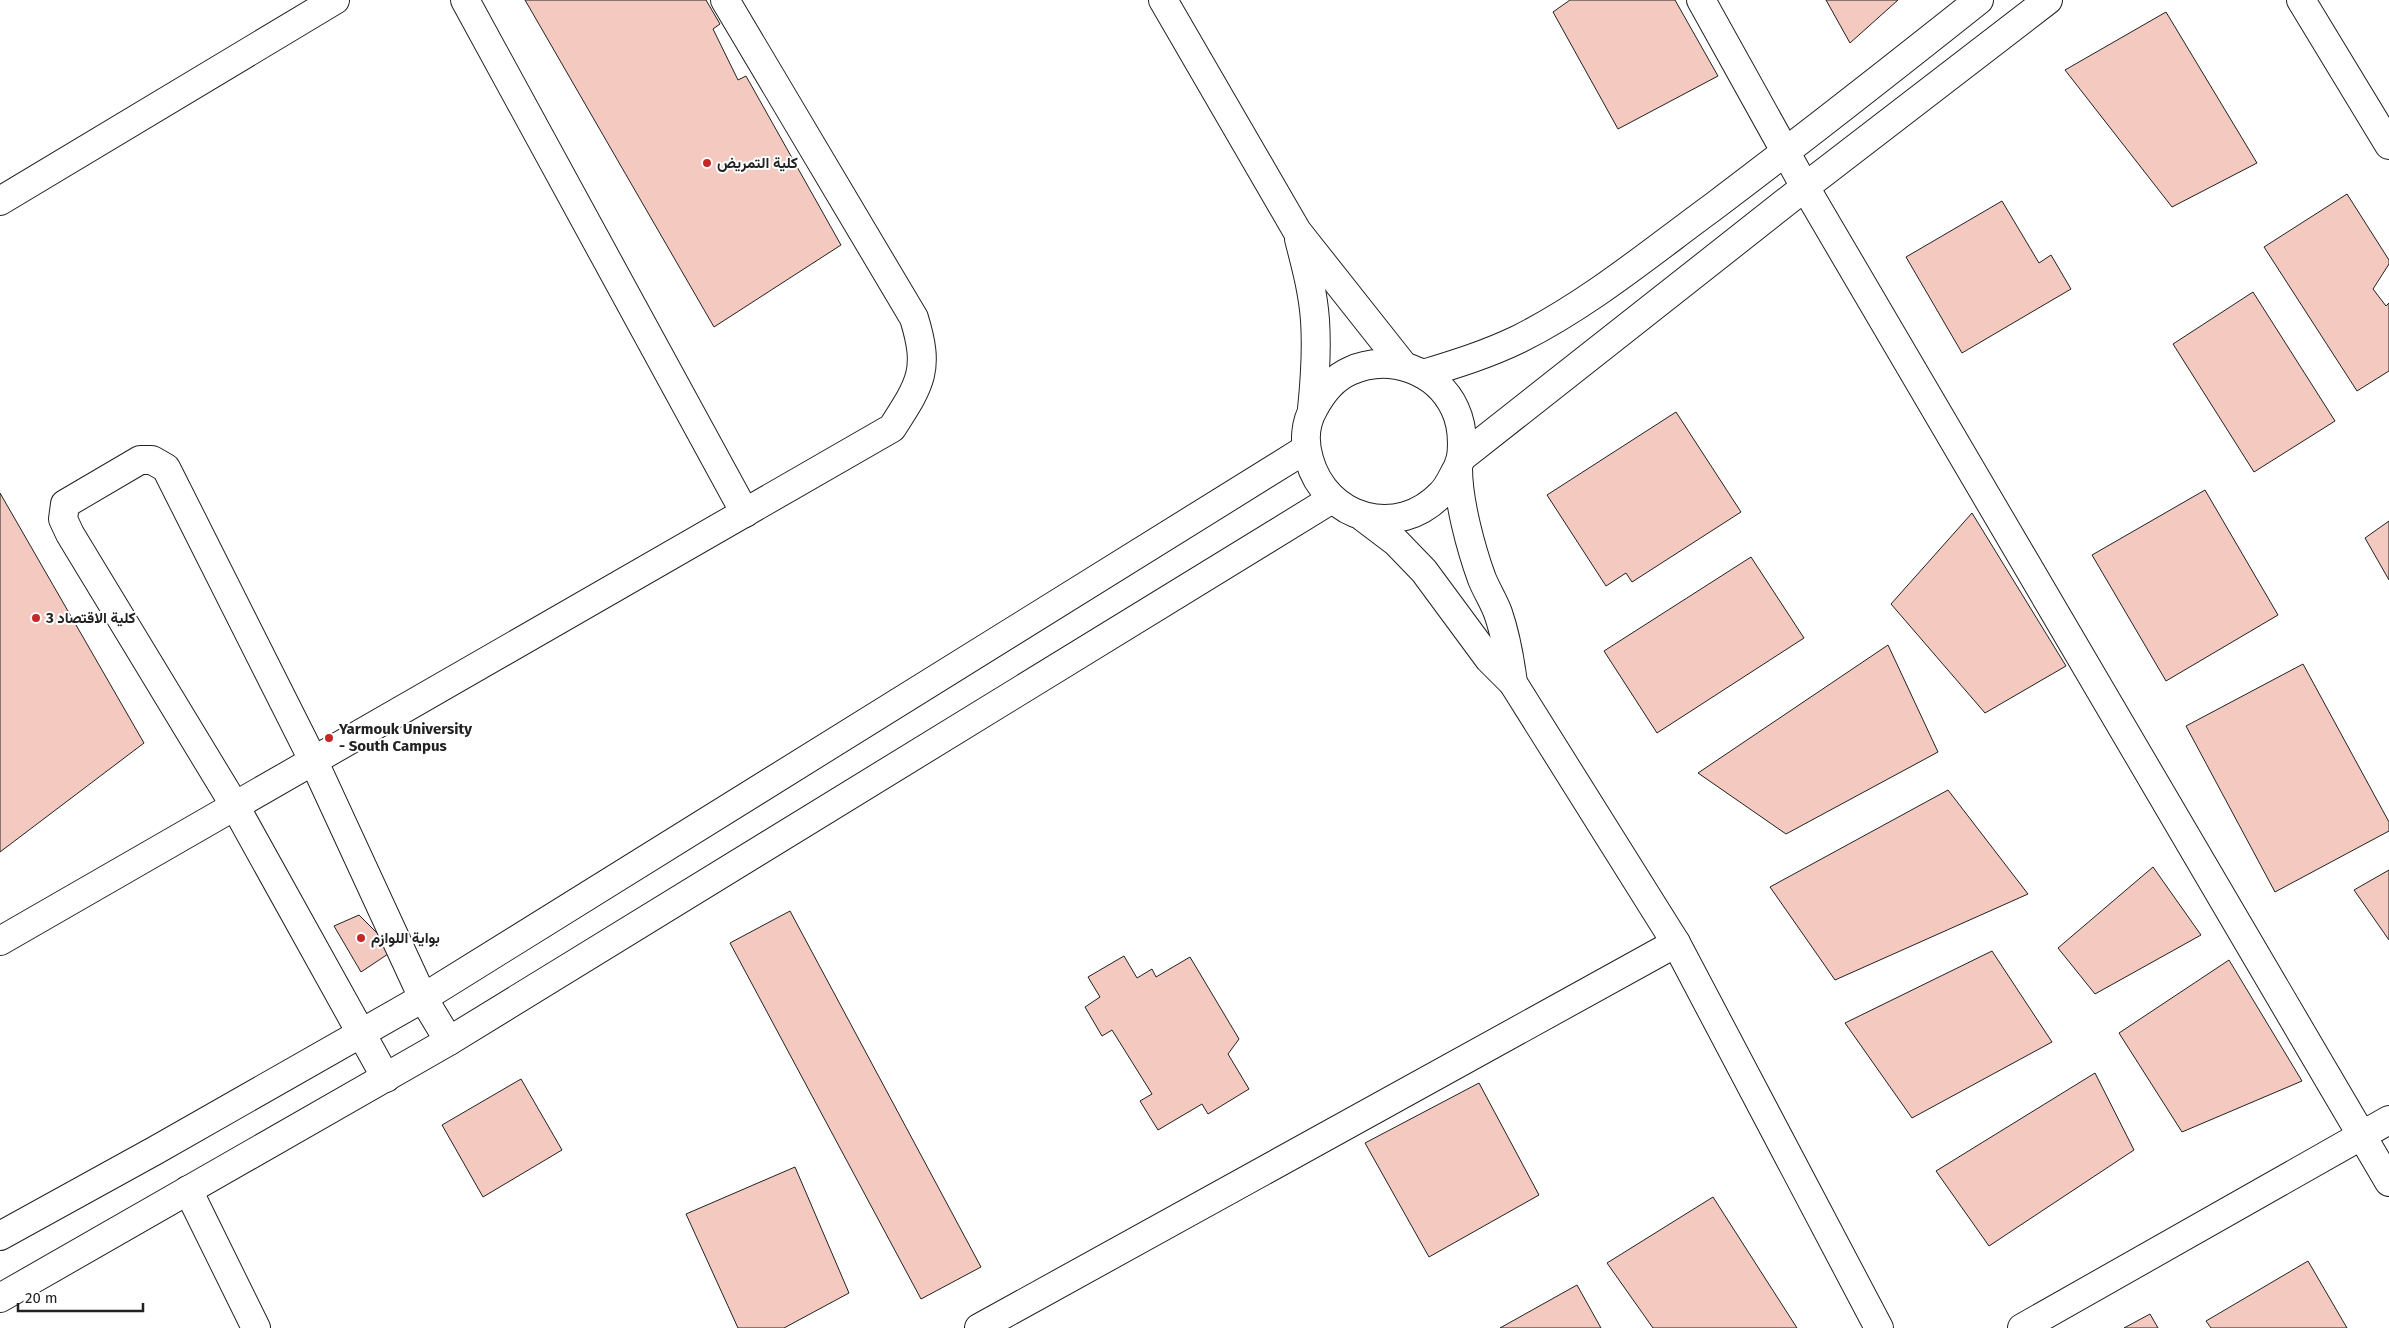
<svg xmlns="http://www.w3.org/2000/svg" width="2389" height="1328" viewBox="0 0 2389 1328" font-family="'Fira Sans',Vazirmatn,sans-serif">
	<style>
		.building { fill: #f3c9c0; stroke: #222 }
		.lines { fill: none; stroke-linecap: round; stroke-linejoin: round }
		.minor-casing { stroke: #222; stroke-width: 30 }
		.minor { stroke: #fff; stroke-width: 28 }
		.poi-dot { fill: #c62828; stroke: #fff; stroke-width: 2 }
		.labels { text-anchor: middle; stroke-width: 4; stroke-linejoin: round; paint-order: stroke }
		.poi-label { font-size: 15px; font-weight: bold; fill: #222; stroke: #fff; text-anchor: start }
	</style>
	<rect width="100%" height="100%" fill="#fff"/>
	<!-- building -->
	<g class="building">
		<polygon points="525,0 706,0 720,24 713,29 738,80 746,76 841,245 714,327"/>
		<polygon points="1570,0 1675,0 1718,76 1618,129 1553,12"/>
		<polygon points="1826,0 1898,0 1850,43"/>
		<polygon points="2166,12 2257,163 2172,207 2065,70"/>
		<polygon points="2347,194 2389,260 2389,264 2373,289 2386,306 2389,303 2389,371 2357,391 2264,247"/>
		<polygon points="2002,201 2039,263 2051,255 2071,289 1962,353 1906,257"/>
		<polygon points="2253,292 2335,421 2254,472 2173,344"/>
		<polygon points="1676,412 1741,512 1632,582 1626,573 1606,586 1547,495"/>
		<polygon points="2205,490 2278,615 2166,681 2092,555"/>
		<polygon points="0,493 144,743 0,852"/>
		<polygon points="1972,513 2066,666 1985,713 1891,604"/>
		<polygon points="2389,521 2389,580 2365,538"/>
		<polygon points="1751,557 1804,638 1657,733 1604,651"/>
		<polygon points="1888,645 1938,752 1786,834 1698,773"/>
		<polygon points="2303,664 2389,822 2389,831 2275,892 2186,726"/>
		<polygon points="1948,790 2028,894 1835,980 1770,887"/>
		<polygon points="2153,867 2201,935 2095,994 2058,948"/>
		<polygon points="2389,870 2389,940 2354,890"/>
		<polygon points="790,911 981,1267 921,1299 730,943"/>
		<polygon points="359,915 394,950 361,972 334,926"/>
		<polygon points="1992,951 2052,1042 1912,1118 1845,1023"/>
		<polygon points="1124,956 1137,978 1152,969 1156,977 1190,957 1239,1039 1228,1054 1249,1089 1208,1114 1202,1104 1158,1130 1140,1101 1152,1094 1112,1030 1102,1036 1085,1007 1100,997 1088,977"/>
		<polygon points="2229,960 2302,1081 2182,1132 2119,1033"/>
		<polygon points="2095,1073 2134,1150 1989,1246 1936,1171"/>
		<polygon points="521,1079 562,1150 483,1197 442,1125"/>
		<polygon points="1479,1083 1539,1195 1429,1257 1365,1143"/>
		<polygon points="795,1167 849,1293 784,1328 738,1328 686,1214"/>
		<polygon points="1713,1197 1797,1328 1653,1328 1607,1263"/>
		<polygon points="2308,1261 2347,1328 2211,1328 2206,1321"/>
		<polygon points="1577,1285 1601,1328 1500,1328"/>
		<polygon points="2150,1314 2158,1328 2124,1328"/>
	</g>
	<g class="lines">
		<!-- minor casing -->
		<g class="minor-casing">
			<g id="minor">
				<polyline points="465,0 745,513"/>
				<polyline points="1163,0 1297,231 1403,365"/>
				<polyline points="1701,0 1805,187 2389,1182"/>
				<polyline points="2301,0 2389,145"/>
				<polyline points="0,201 335,0"/>
				<path d="M1299,239C1306,266 1313,292 1315,320C1317,350 1315,380 1312,409"/>
				<path d="M1423,374C1456,364 1488,354 1519,339C1589,304 1650,253 1713,207C1803,139 1891,70 1979,0"/>
				<polyline points="1461,458 1805,187 2048,0"/>
				<path d="M1458,467C1453,475 1449,486 1442,493C1398,540 1326,520 1309,459C1304,442 1305,423 1314,408C1322,393 1334,378 1350,371C1389,353 1437,370 1455,409C1462,424 1463,442 1461,458C1460,461 1458,465 1458,468C1458,501 1471,549 1482,579C1487,591 1494,602 1498,613C1506,636 1510,660 1513,683"/>
				<polyline points="1363,517 1396,542 1424,571 1489,659 1513,683 1676,943 1879,1328"/>
				<path d="M0,941L892,428C921,383 930,370 914,318L725,0"/>
				<polyline points="386,1078 235,806 70,534 63,519 65,504 140,460 152,460 166,468 314,762 423,998 449,1041"/>
				<polyline points="188,1190 256,1328"/>
				<polyline points="0,1236 156,1150 423,998 1306,449"/>
				<polyline points="0,1298 449,1041 1332,499"/>
				<polyline points="979,1328 1676,943"/>
				<polyline points="2022,1328 2389,1120"/>
			</g>
		</g>
		<!-- minor -->
		<use href="#minor" class="minor"/>
	</g>
	<!-- markers -->
	<g class="poi-dot">
		<circle cx="707" cy="163" r="5"/>
		<circle cx="36" cy="618" r="5"/>
		<circle cx="329" cy="738" r="5"/>
		<circle cx="361" cy="938" r="5"/>
	</g>
	<g class="labels">
		<!-- poi labels -->
		<g class="poi-label">
			<text x="717" y="168">كلية التمريض</text>
			<text x="46" y="623">كلية الاقتصاد 3</text>
			<text x="339" y="734">Yarmouk University<tspan x="339" dy="17">- South Campus</tspan></text>
			<text x="371" y="943">بواية اللوازم</text>
		</g>
	</g>
	<!-- scale -->
	<path d="M18 1303v8h125v-8" fill="none" stroke="#222222" stroke-width="2.5"/>
	<text x="25" y="1303" font-size="15" fill="#222222" stroke="#ffffff" stroke-width="4" paint-order="stroke">20 m</text>
</svg>
